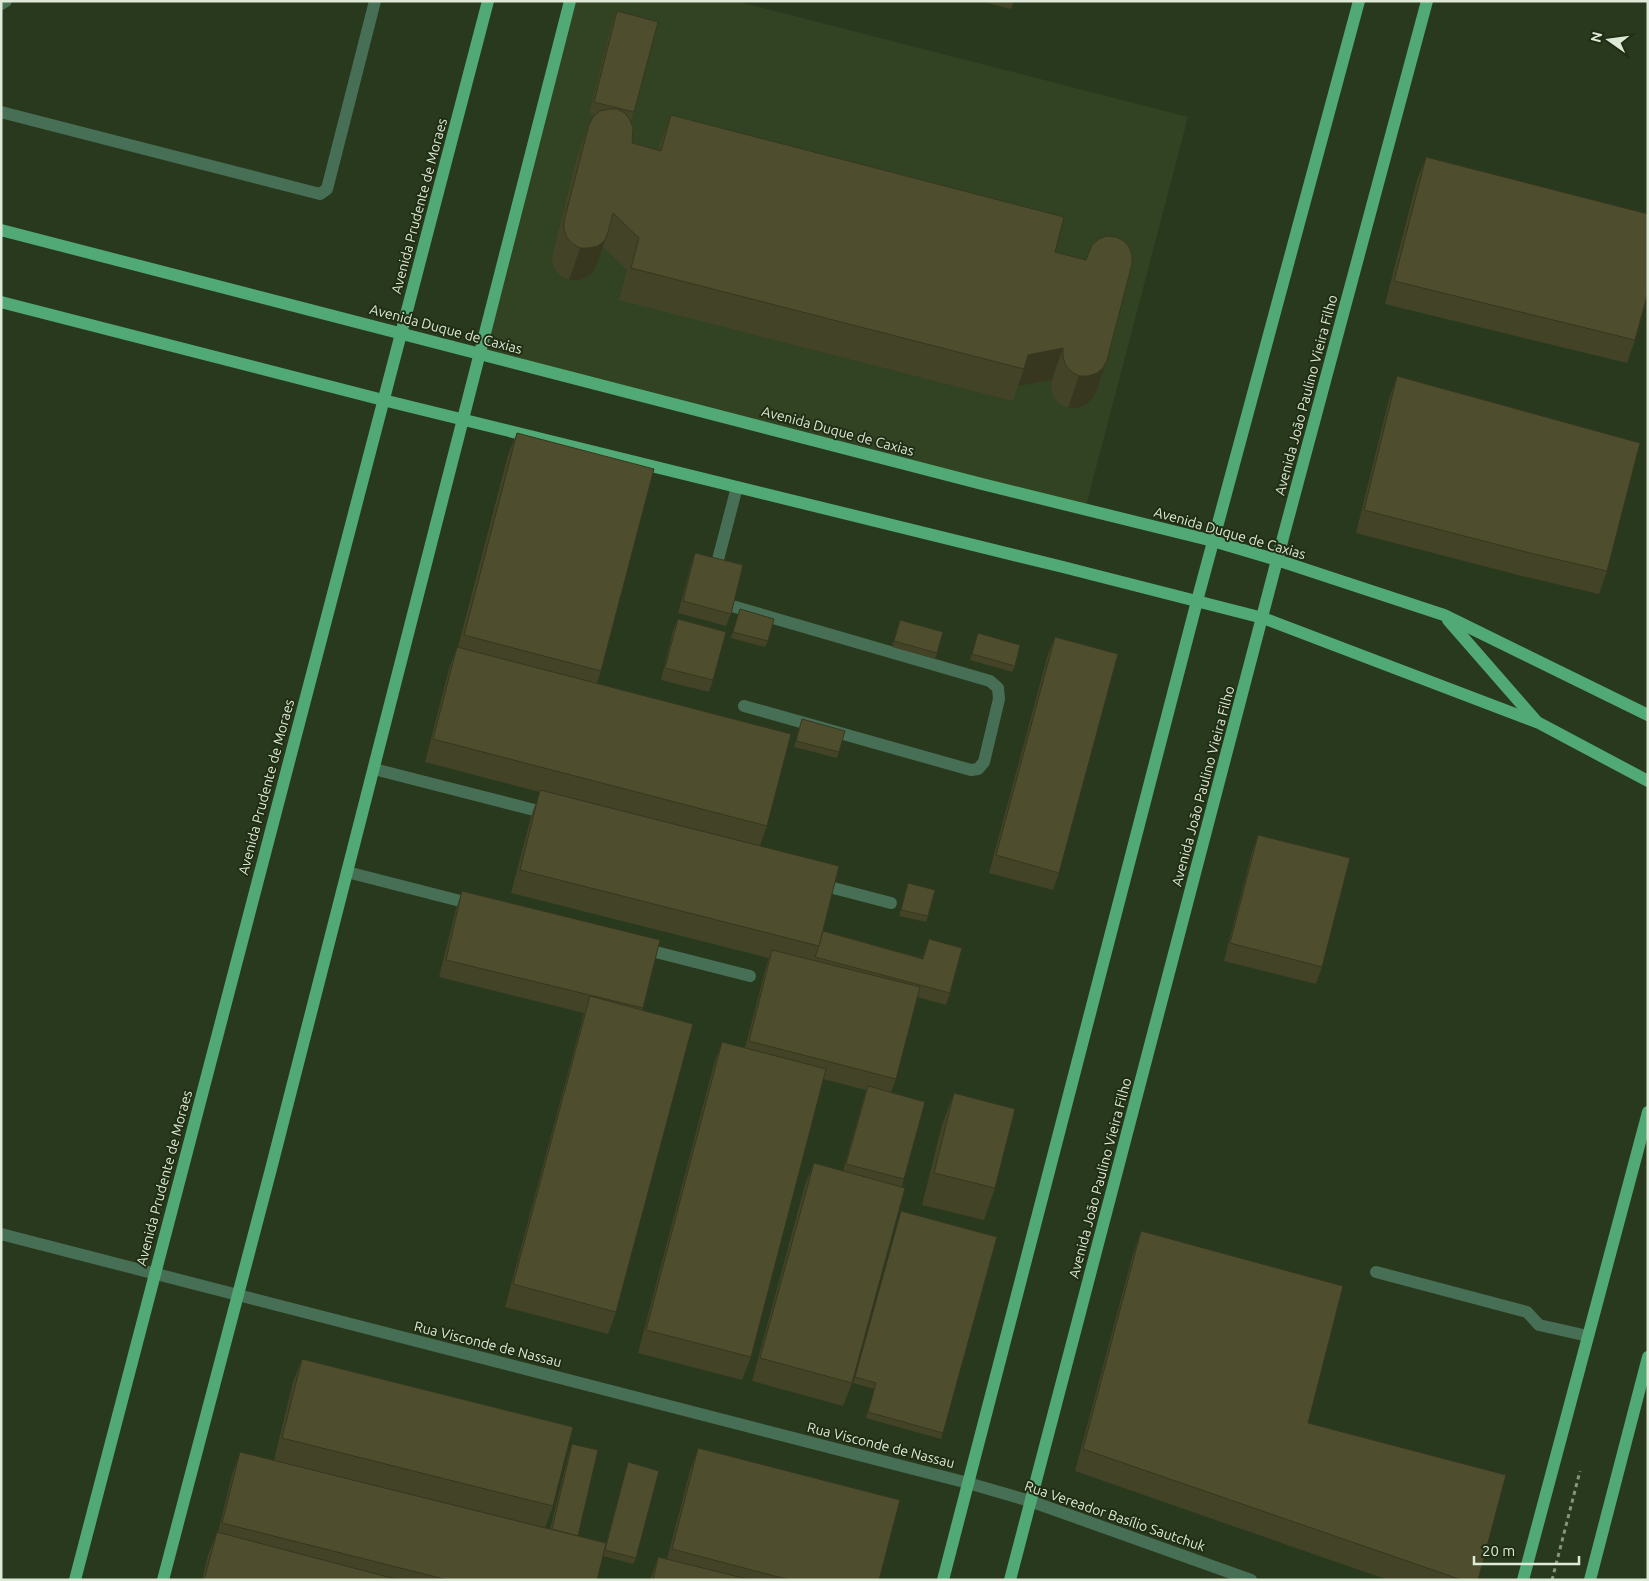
<svg xmlns="http://www.w3.org/2000/svg" width="1649" height="1581" viewBox="0 0 1649 1581" font-family="Ubuntu,sans-serif">
	<style>
		.built { fill: #314322 }
		.lines { fill: none; stroke-linecap: round; stroke-linejoin: round }
		.path { stroke: #87947e; stroke-width: 3; stroke-dasharray: 4 4; stroke-linecap: butt }
		.minor { stroke: #476f55; stroke-width: 12 }
		.major { stroke: #51aa75; stroke-width: 12 }
		.wall { fill: #434328 }
		.shaded-wall { fill: #373720 }
		.building { fill: #4e4e2e; stroke: #373720 }
		.labels { text-anchor: middle; stroke-width: 4; stroke-linejoin: round; paint-order: stroke }
		.street-label { font-size: 14px; fill: #dee9d8; stroke: #202e14 }
	</style>
	<rect width="100%" height="100%" fill="#29391d"/>
	<!-- built -->
	<polygon class="built" points="571,1 736,1 1188,117 1085,510 481,354"/>
	<g class="lines">
		<!-- path -->
		<polyline class="path" points="1552,1580 1580,1471"/>
		<!-- minor -->
		<g class="minor">
			<polyline points="1,4 6,1"/>
			<polyline points="1,112 320,194 327,189 375,1"/>
			<polyline points="715,571 737,487"/>
			<polyline points="732,606 990,681 998,688 999,699 984,762 978,769 971,770 744,706"/>
			<polyline points="374,769 550,814"/>
			<polyline points="347,872 476,905"/>
			<polyline points="818,884 891,903"/>
			<polyline points="640,948 750,976"/>
			<polyline points="1,1234 968,1483 1030,1501 1251,1580"/>
			<polyline points="1376,1272 1527,1312 1539,1325 1588,1336"/>
		</g>
		<!-- major -->
		<g class="major">
			<polyline points="1,230 982,484 1213,541 1277,560 1444,615 1648,715"/>
			<polyline points="1,302 383,400 1063,567 1263,618 1539,723 1648,781"/>
			<polyline points="1448,620 1537,722"/>
			<polyline points="75,1580 488,1"/>
			<polyline points="163,1580 271,1169 570,1"/>
			<polyline points="943,1580 1197,601 1359,1"/>
			<polyline points="1010,1580 1277,560 1427,1"/>
			<polyline points="1523,1580 1648,1112"/>
			<polyline points="1590,1580 1648,1357"/>
		</g>
	</g>
	<!-- wall -->
	<g class="wall">
		<polygon points="980,1 1014,1 1011,9"/>
		<polygon points="617,11 634,112 631,121 632,143 658,150 671,115 1055,252 1107,360 1096,392 1091,400 1085,405 1077,408 1068,408 1060,404 1054,398 1051,389 1052,380 1018,386 1013,401 619,300 627,270 603,247 593,272 586,278 578,280 569,280 561,276 555,270 552,261 553,253 577,157 589,125 595,115 589,114 612,23"/>
		<polygon points="1426,157 1635,340 1627,363 1385,304 1417,180"/>
		<polygon points="1397,376 1607,571 1599,594 1522,576 1356,533 1389,399"/>
		<polygon points="517,433 601,671 597,683 767,826 760,846 823,931 922,958 929,939 950,993 946,1005 917,997 896,1079 891,1092 904,1179 902,1187 852,1383 843,1406 752,1381 805,1185 814,1163 843,1171 866,1090 823,1079 751,1357 742,1380 638,1353 714,1064 722,1042 745,1048 766,967 769,958 511,893 532,813 540,792 425,762 449,669 457,647 458,647 508,455"/>
		<polygon points="695,553 731,614 726,626 678,613 691,565"/>
		<polygon points="738,615 768,641 765,647 731,638"/>
		<polygon points="678,619 713,680 709,692 661,680 673,631"/>
		<polygon points="900,620 937,653 935,659 892,647"/>
		<polygon points="978,633 1015,666 1012,672 970,660"/>
		<polygon points="1055,637 1059,873 1053,890 989,873 1048,654"/>
		<polygon points="802,719 839,752 837,758 794,747"/>
		<polygon points="1258,835 1322,967 1316,984 1224,961 1252,852"/>
		<polygon points="908,883 928,916 926,922 899,916"/>
		<polygon points="462,891 643,1008 642,1011 616,1312 608,1334 505,1307 584,1013 439,977 456,909"/>
		<polygon points="954,1093 995,1188 984,1220 922,1205 942,1125"/>
		<polygon points="901,1211 943,1433 941,1439 866,1418 874,1389 853,1383"/>
		<polygon points="1141,1231 1308,1423 1478,1580 1388,1580 1075,1471 1133,1254"/>
		<polygon points="302,1359 553,1506 545,1528 550,1529 568,1456 572,1444 578,1536 606,1543 628,1462 636,1558 633,1564 603,1556 597,1580 202,1580 208,1555 217,1532 218,1532 232,1475 240,1452 274,1460 293,1382"/>
		<polygon points="698,1448 879,1580 650,1580 658,1557 667,1559 690,1471"/>
	</g>
	<!-- shaded-wall -->
	<g class="shaded-wall">
		<polygon points="608,232 597,264 593,272 586,278 578,280 569,280 580,248"/>
		<polygon points="1063,348 1052,380 1018,386 1024,369 1028,355"/>
		<polygon points="1107,360 1096,392 1091,400 1085,405 1077,408 1068,408 1079,376"/>
	</g>
	<!-- building -->
	<g class="building">
		<polygon points="617,11 658,22 634,112 594,102"/>
		<polygon points="609,109 617,109 625,113 630,120 633,128 632,143 661,151 671,115 1064,217 1055,252 1086,260 1092,245 1099,239 1107,236 1116,237 1124,241 1129,247 1132,255 1132,264 1107,360 1103,368 1097,373 1088,376 1079,376 1072,372 1066,366 1063,357 1063,348 1028,355 1024,369 631,268 639,238 613,213 608,232 605,240 598,246 589,248 580,248 573,244 567,238 564,229 564,221 589,125 593,117 600,111"/>
		<polygon points="1426,157 1648,214 1648,292 1635,340 1394,281"/>
		<polygon points="1397,376 1640,443 1607,571 1530,553 1364,510"/>
		<polygon points="517,433 654,469 601,671 464,635"/>
		<polygon points="695,553 743,565 731,614 683,601"/>
		<polygon points="740,609 774,619 768,641 733,632"/>
		<polygon points="678,619 726,632 713,680 665,668"/>
		<polygon points="900,620 943,632 937,653 894,641"/>
		<polygon points="978,633 1020,645 1015,666 972,654"/>
		<polygon points="1055,637 1118,654 1059,873 996,855"/>
		<polygon points="457,647 791,734 767,826 433,739"/>
		<polygon points="802,719 845,731 839,752 796,741"/>
		<polygon points="540,790 839,866 819,946 520,870"/>
		<polygon points="1258,835 1350,858 1322,967 1230,943"/>
		<polygon points="908,883 935,890 928,916 901,910"/>
		<polygon points="462,891 660,940 643,1008 446,960"/>
		<polygon points="823,931 923,959 929,939 962,948 950,993 815,957 819,946"/>
		<polygon points="772,950 920,987 896,1079 749,1041"/>
		<polygon points="590,996 693,1024 616,1312 513,1284"/>
		<polygon points="722,1042 826,1069 751,1357 646,1330"/>
		<polygon points="868,1086 925,1102 904,1179 846,1164"/>
		<polygon points="954,1093 1015,1109 995,1188 934,1173"/>
		<polygon points="814,1163 905,1188 852,1383 760,1358"/>
		<polygon points="901,1211 997,1237 943,1433 868,1412 876,1383 855,1377"/>
		<polygon points="1141,1231 1343,1286 1308,1423 1506,1475 1478,1580 1462,1580 1083,1449"/>
		<polygon points="302,1359 573,1427 553,1506 282,1438"/>
		<polygon points="572,1444 598,1450 578,1536 552,1529"/>
		<polygon points="698,1448 900,1500 879,1580 790,1580 672,1549"/>
		<polygon points="240,1452 606,1543 597,1580 448,1580 222,1523"/>
		<polygon points="628,1462 659,1471 636,1558 605,1550"/>
		<polygon points="217,1532 399,1580 204,1580"/>
		<polygon points="658,1557 751,1580 653,1580"/>
	</g>
	<g class="labels">
		<!-- street labels -->
		<g class="street-label">
			<text transform="translate(419 206) rotate(-75)" y="5">Avenida Prudente de Moraes</text>
			<text transform="translate(446 329) rotate(15)" y="5">Avenida Duque de Caxias</text>
			<text transform="translate(1306 395) rotate(-75)" y="5">Avenida João Paulino Vieira Filho</text>
			<text transform="translate(838 431) rotate(15)" y="5">Avenida Duque de Caxias</text>
			<text transform="translate(1230 533) rotate(16)" y="5">Avenida Duque de Caxias</text>
			<text transform="translate(1203 786) rotate(-75)" y="5">Avenida João Paulino Vieira Filho</text>
			<text transform="translate(266 787) rotate(-75)" y="5">Avenida Prudente de Moraes</text>
			<text transform="translate(164 1178) rotate(-75)" y="5">Avenida Prudente de Moraes</text>
			<text transform="translate(1100 1178) rotate(-75)" y="5">Avenida João Paulino Vieira Filho</text>
			<text transform="translate(488 1344) rotate(14)" y="5">Rua Visconde de Nassau</text>
			<text transform="translate(881 1445) rotate(14)" y="5">Rua Visconde de Nassau</text>
			<text transform="translate(1115 1516) rotate(19)" y="5">Rua Vereador Basílio Sautchuk</text>
		</g>
	</g>
	<!-- border -->
	<rect width="1649" height="1581" fill="none" stroke="#dee9d8" stroke-width="5"/>
	<!-- north arrow -->
	<g transform="translate(1609 40) rotate(284)" stroke="#202e14" stroke-width="4" paint-order="stroke">
	<path d="M0-4L9 19L0 12L-9 19Z" fill="#dee9d8"/>
	<text y="-8" font-size="14" font-weight="bold" text-anchor="middle" fill="#dee9d8">N</text>
	</g>
	<!-- scale -->
	<path d="M1474 1556v8h105v-8" fill="none" stroke="#dee9d8" stroke-width="2.5"/>
	<text x="1482" y="1556" font-size="15" fill="#dee9d8" stroke="#202e14" stroke-width="4" paint-order="stroke">20 m</text>
</svg>
